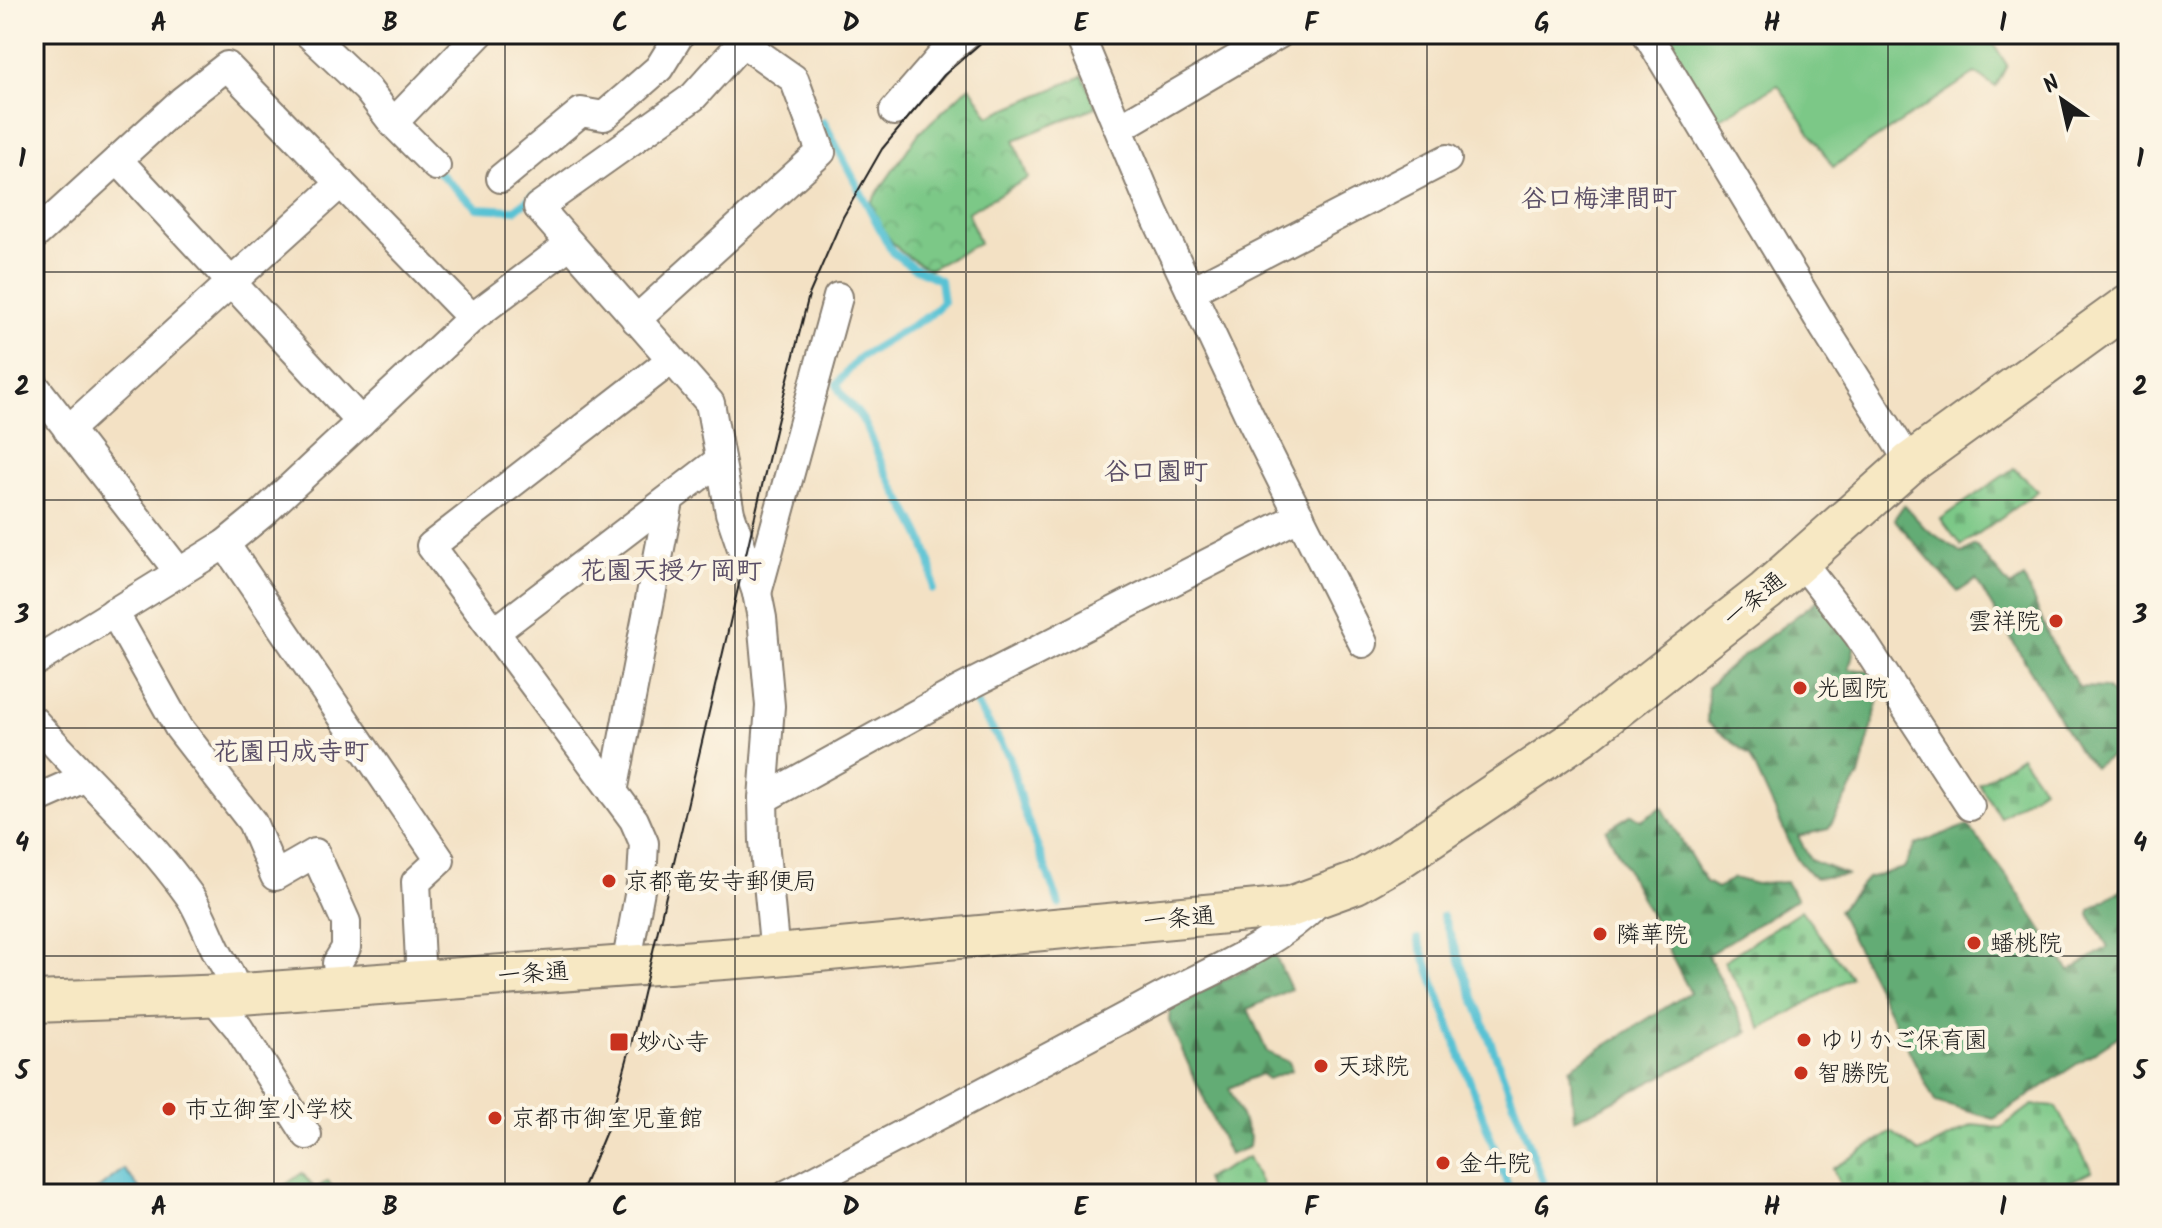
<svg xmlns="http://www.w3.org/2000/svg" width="2162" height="1228" viewBox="0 0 2162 1228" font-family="Kalam,'Klee One',sans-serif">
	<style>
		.forest { fill: url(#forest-firs); stroke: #406448; stroke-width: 2 }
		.cemetery { fill: url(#cemetery-stones); stroke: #4c7252; stroke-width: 2 }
		.park { fill: url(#park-crowns); stroke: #4c7252; stroke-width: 2 }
		.pitch { fill: #7bc887; stroke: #4c7252; stroke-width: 2 }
		.water { fill: #58c2d4; stroke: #3a6f78; stroke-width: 2 }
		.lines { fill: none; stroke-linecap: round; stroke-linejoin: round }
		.stream { stroke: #58c2d4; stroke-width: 8 }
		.minor-casing { stroke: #887e70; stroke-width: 32 }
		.secondary-casing { stroke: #887e70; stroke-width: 44 }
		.minor { stroke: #fff; stroke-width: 28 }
		.secondary { stroke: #f7e8c3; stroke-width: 40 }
		.tram { stroke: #1c1c1c; stroke-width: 2 }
		.grid { fill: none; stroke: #1c1c1c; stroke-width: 2; stroke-opacity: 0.55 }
		.poi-dot { fill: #c8321e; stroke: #fcf5e5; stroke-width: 3 }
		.labels { text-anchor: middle; stroke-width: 8; stroke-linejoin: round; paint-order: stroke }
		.street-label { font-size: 24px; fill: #1c1c1c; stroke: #fcf5e5 }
		.poi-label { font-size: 24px; fill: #1c1c1c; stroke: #fcf5e5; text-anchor: start }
		.neighbourhood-label { font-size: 26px; font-weight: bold; fill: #5a4e66; stroke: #fcf5e5 }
		.neatline { fill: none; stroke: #1c1c1c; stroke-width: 3 }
		.grid-label { font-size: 26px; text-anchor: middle; font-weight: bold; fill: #1c1c1c }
	</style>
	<defs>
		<pattern id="forest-firs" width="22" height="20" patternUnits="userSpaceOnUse" patternTransform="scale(2)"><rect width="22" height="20" fill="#64ac74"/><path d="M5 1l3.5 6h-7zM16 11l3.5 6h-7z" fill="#528b5e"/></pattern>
		<pattern id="cemetery-stones" width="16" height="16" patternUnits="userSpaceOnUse" patternTransform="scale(2)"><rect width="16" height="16" fill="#7bc887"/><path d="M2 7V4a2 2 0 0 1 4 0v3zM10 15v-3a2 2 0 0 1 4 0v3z" fill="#6aab74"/></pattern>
		<pattern id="park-crowns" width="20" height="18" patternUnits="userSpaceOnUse" patternTransform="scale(2)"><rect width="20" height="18" fill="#7bc887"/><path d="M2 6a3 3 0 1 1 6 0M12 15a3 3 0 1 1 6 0" fill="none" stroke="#6aab74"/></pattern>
	</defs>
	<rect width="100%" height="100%" fill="#fcf5e5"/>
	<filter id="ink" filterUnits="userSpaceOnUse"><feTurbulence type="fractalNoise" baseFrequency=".0125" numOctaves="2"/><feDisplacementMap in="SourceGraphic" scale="16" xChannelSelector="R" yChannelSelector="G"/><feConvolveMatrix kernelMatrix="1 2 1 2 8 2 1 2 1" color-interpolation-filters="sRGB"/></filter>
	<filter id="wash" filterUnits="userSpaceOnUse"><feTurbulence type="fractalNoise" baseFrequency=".006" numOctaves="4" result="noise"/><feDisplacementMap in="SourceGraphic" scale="32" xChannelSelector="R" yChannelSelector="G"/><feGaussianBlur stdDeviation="1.8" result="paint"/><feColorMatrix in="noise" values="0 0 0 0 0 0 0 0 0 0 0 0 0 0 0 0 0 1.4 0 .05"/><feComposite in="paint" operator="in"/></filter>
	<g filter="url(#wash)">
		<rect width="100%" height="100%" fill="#f3e1c4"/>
		<!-- forest -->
		<g class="forest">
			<polygon points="1904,505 1925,528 1962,553 1975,545 2010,587 2024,578 2052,644 2079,687 2106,688 2128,710 2128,746 2094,767 2077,748 1976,580 1958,592 1894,519"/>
			<polygon points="1819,599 1855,645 1849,669 1872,671 1882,687 1859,776 1828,829 1798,836 1810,860 1848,875 1814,878 1797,859 1750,756 1707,722 1708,687 1734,663"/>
			<polygon points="1662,807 1706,882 1717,888 1734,878 1756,884 1786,882 1797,899 1708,955 1748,1032 1598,1109 1574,1119 1570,1068 1690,992 1606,830 1632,814 1641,820"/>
			<polygon points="1968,825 2009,879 2069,971 2108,947 2089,914 2090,910 2128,885 2128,1030 1994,1119 1935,1102 1838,911 1867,878 1904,868 1916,844"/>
			<polygon points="1274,953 1291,989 1248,1009 1267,1052 1289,1062 1292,1070 1268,1079 1261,1074 1229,1088 1250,1137 1249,1147 1229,1155 1169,1021 1170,1009"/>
		</g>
		<!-- cemetery -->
		<g class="cemetery">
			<polygon points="2014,468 2038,491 1961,546 1941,519"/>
			<polygon points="2021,756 2043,788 2000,817 1979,784"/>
			<polygon points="1801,910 1851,977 1762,1029 1724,961"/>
			<polygon points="2032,1105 2056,1107 2092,1171 2045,1194 2021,1194 2011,1183 1973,1185 1954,1194 1844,1194 1833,1169 1892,1132 1919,1153 1973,1125 2001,1128"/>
			<polygon points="1248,1157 1266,1194 1211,1194 1205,1179"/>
		</g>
		<!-- park -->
		<path class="park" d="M1083,76L1096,107L1014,140L1028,178L968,212L979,243L930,269C897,255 883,236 871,202L919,133L970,86L989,116Z"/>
		<!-- pitch -->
		<g class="pitch">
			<polygon points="1664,34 2003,34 1991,41 2007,65 1996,87 1975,73 1833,167 1778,85 1717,120"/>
			<polygon points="302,1173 315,1189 328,1181 337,1194 273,1194"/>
		</g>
		<!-- water -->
		<polygon class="water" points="124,1169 144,1194 91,1194"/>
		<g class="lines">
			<!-- stream -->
			<g class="stream">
				<path d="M824,122L892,252L912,267L940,280L943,302L930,315L860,357L837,384C841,399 854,406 862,419C872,434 876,454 885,470C903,507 935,546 933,589"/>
				<polyline points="436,170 477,208 515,210 534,195"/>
				<polyline points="971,696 1009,756 1023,808 1059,904"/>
				<polyline points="1443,916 1548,1194"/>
				<polyline points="1418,939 1511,1194"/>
			</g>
		</g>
	</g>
	<g filter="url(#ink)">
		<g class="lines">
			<!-- minor casing -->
			<g class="minor-casing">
				<g id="minor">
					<polyline points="309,34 367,89 393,123 436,166"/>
					<polyline points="750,34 693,97 538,207 710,403 730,513 757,593 762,618 770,706 763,799 764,841 775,956"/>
					<polyline points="1079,34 1153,211 1249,415 1363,643"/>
					<polyline points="1647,34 1825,329 1910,463"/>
					<polyline points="894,111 946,51 966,34"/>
					<polyline points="393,123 479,34"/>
					<polyline points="1119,128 1279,34"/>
					<polyline points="118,160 361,422"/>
					<polyline points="501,178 581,112 604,116 659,68 680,34"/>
					<polyline points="34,236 182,101 227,66 472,318"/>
					<polyline points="1191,291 1447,159"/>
					<polyline points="636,320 821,152 794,79 743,43"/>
					<polyline points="34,385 179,572"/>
					<polyline points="68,430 341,183"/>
					<polyline points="225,544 440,860 416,882 421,981"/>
					<polyline points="1800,560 1859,636 1970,806"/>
					<polyline points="757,593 838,297"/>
					<polyline points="114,612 179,728 252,822 275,876 315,853 346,922 346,948 337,963 340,987"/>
					<polyline points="496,631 720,460"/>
					<polyline points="34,662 225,544 263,513 472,318 570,244"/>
					<path d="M34,721C85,779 144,832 189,895C200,911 207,932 216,950C224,966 234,976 235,994"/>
					<polyline points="613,792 669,501"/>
					<polyline points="763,799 960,690 1300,516"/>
					<polyline points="34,800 84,778"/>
					<polyline points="626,966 642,879 644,843 634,820 431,546 671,360"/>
					<polyline points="211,995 238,1027 307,1135"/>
					<path d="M788,1194C912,1129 1037,1065 1160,998C1212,970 1274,946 1316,904"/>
				</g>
			</g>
			<!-- secondary casing -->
			<g class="secondary-casing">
				<polyline id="secondary" points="34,1002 228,995 765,956 1290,907 1356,883 1398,859 1582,735 1766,591 1910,463 2128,305"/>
			</g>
			<!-- minor -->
			<use href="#minor" class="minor"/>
			<!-- secondary -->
			<use href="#secondary" class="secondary"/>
			<!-- tram -->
			<polyline class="tram" points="580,1194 610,1122 631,1045 776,426 809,295 843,217 882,149 944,75 991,34"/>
		</g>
	</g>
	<!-- grid -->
	<path class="grid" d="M274,34V1194M505,34V1194M735,34V1194M966,34V1194M1196,34V1194M1427,34V1194M1657,34V1194M1888,34V1194M34,272H2128M34,500H2128M34,728H2128M34,956H2128"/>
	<!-- markers -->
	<g class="poi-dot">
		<circle cx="2056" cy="621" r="8"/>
		<circle cx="1800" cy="688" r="8"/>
		<circle cx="609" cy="881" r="8"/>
		<circle cx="1600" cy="934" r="8"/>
		<circle cx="1974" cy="943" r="8"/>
		<circle cx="1804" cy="1040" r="8"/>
		<rect x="609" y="1032" width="20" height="20" rx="4"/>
		<circle cx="1321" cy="1066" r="8"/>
		<circle cx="1801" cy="1073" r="8"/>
		<circle cx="169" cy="1109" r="8"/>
		<circle cx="495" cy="1118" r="8"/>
		<circle cx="1443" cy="1163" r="8"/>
	</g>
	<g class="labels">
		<!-- street labels -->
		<g class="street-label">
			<text transform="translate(1754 599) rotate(-39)" y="8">一条通</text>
			<text transform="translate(1179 918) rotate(-5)" y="8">一条通</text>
			<text transform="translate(533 973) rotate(-4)" y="8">一条通</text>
		</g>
		<!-- poi labels -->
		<g class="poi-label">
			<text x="2040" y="629" text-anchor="end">雲祥院</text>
			<text x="1816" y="696">光國院</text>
			<text x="625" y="889">京都竜安寺郵便局</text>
			<text x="1616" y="942">隣華院</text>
			<text x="1990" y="951">蟠桃院</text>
			<text x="1820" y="1048">ゆりかご保育園</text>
			<text x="637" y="1050">妙心寺</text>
			<text x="1337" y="1074">天球院</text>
			<text x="1817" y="1081">智勝院</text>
			<text x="185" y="1117">市立御室小学校</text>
			<text x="511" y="1126">京都市御室児童館</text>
			<text x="1459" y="1171">金牛院</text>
		</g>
		<!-- neighbourhood labels -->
		<g class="neighbourhood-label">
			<text x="1599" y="207">谷口梅津間町</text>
			<text x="1156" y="480">谷口園町</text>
			<text x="671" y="579">花園天授ケ岡町</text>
			<text x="291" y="760">花園円成寺町</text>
		</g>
	</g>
	<!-- margin -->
	<rect width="2162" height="1228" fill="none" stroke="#fcf5e5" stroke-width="88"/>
	<!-- north arrow -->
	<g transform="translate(2062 100) rotate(326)" stroke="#fcf5e5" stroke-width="6" paint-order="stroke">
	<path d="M0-6L14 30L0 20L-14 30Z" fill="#1c1c1c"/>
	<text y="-12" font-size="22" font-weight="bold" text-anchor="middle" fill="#1c1c1c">N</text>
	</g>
	<rect x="44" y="44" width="2074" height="1140" class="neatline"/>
	<g class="grid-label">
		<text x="159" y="31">A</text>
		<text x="390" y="31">B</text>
		<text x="620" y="31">C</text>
		<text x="851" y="31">D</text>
		<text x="1081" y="31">E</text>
		<text x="1311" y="31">F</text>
		<text x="1542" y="31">G</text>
		<text x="1772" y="31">H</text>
		<text x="2003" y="31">I</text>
		<text x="22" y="167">1</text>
		<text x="2140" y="167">1</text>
		<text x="22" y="395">2</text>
		<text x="2140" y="395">2</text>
		<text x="22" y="623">3</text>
		<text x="2140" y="623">3</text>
		<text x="22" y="851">4</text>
		<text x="2140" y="851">4</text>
		<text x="22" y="1079">5</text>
		<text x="2140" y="1079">5</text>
		<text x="159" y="1215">A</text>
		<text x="390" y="1215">B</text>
		<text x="620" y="1215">C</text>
		<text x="851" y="1215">D</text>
		<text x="1081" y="1215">E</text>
		<text x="1311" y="1215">F</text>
		<text x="1542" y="1215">G</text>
		<text x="1772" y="1215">H</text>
		<text x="2003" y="1215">I</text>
	</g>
</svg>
